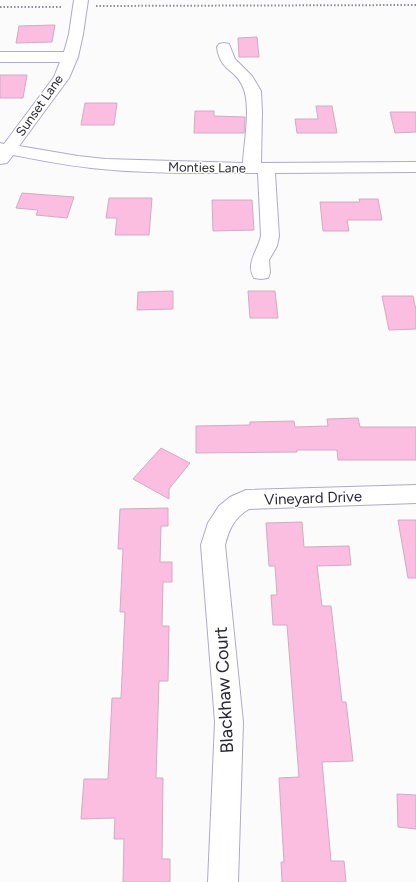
<svg xmlns="http://www.w3.org/2000/svg" width="416" height="882" viewBox="0 0 416 882" font-family="Figtree,sans-serif">
	<style>
		.building { fill: #fbbee1; stroke: #d0acc0 }
		.lines { fill: none; stroke-linecap: round; stroke-linejoin: round }
		.minor-casing { stroke: #afa9cc; stroke-width: 2 }
		.path { stroke: #8e8d94; stroke-width: 2; stroke-dasharray: 1.5 2; stroke-linecap: butt }
		.minor { fill: #fff; fill-rule: evenodd }
		.labels { text-anchor: middle; stroke-width: 3; stroke-linejoin: round; paint-order: stroke }
		.far-street-label { font-size: 13px; fill: #292734; stroke: #fff }
		.street-label { font-size: 15px; fill: #292734; stroke: #fff }
		.near-street-label { font-size: 18px; fill: #292734; stroke: #fff }
	</style>
	<rect width="100%" height="100%" fill="#fbfbfb"/>
	<!-- building -->
	<g class="building">
		<polygon points="55,25 52,42 16,43 19,26"/>
		<polygon points="257,37 259,57 239,57 238,38"/>
		<polygon points="0,75 27,75 23,98 0,98"/>
		<polygon points="85,103 117,103 114,125 81,125"/>
		<polygon points="316,106 332,106 337,133 297,133 295,119 318,119"/>
		<polygon points="195,111 214,111 214,116 245,117 244,133 194,133"/>
		<polygon points="390,112 416,112 416,132 395,133"/>
		<polygon points="22,193 74,197 67,218 36,215 38,210 16,208"/>
		<polygon points="109,198 152,198 149,235 115,235 117,218 106,218"/>
		<polygon points="359,199 378,199 382,220 347,220 349,231 323,231 320,202 360,202"/>
		<polygon points="212,200 252,200 254,230 213,231"/>
		<polygon points="173,291 173,309 137,310 138,292"/>
		<polygon points="248,291 275,291 278,318 250,318"/>
		<polygon points="382,296 413,296 416,310 416,329 389,330"/>
		<polygon points="358,418 360,427 416,427 416,460 338,460 337,450 297,450 297,452 196,453 196,426 250,425 250,422 294,421 295,427 328,426 327,419"/>
		<polygon points="161,448 190,463 169,489 169,499 133,479"/>
		<polygon points="168,508 168,526 161,526 160,562 172,562 172,582 163,582 162,626 169,626 168,681 159,681 156,778 163,778 162,859 170,859 170,882 123,882 124,839 114,839 115,818 81,819 84,779 108,779 112,698 121,698 125,612 120,612 123,549 118,549 120,509"/>
		<polygon points="398,520 416,520 416,578 408,578"/>
		<polygon points="302,522 304,547 349,546 351,565 317,566 322,606 331,606 342,702 346,702 353,761 322,762 331,861 344,861 346,882 282,882 281,862 284,862 279,778 299,777 287,625 273,625 271,595 277,595 275,566 269,566 266,523"/>
		<polygon points="397,794 416,795 416,829 398,827"/>
	</g>
	<g class="lines">
		<!-- minor casing -->
		<g class="minor-casing">
			<g id="minor">
				<path d="M74,0H88L83,34L78,57L69,78L19,146L78,156L105,159L243,163C244,141 252,104 242,85C235,69 220,71 217,47L219,44L224,43L229,44L235,59L252,76L261,91L262,112L261,163L416,162V172L275,173L279,236L277,246L269,260L270,273L268,278L261,279L254,278C245,263 258,251 261,236L258,173C202,173 146,174 91,168C64,165 39,160 13,155L7,163L0,164V143L4,144L54,77L60,62H0V52H64L69,34Z"/>
				<path d="M416,485V503L249,509C234,518 229,529 225,545L243,722L238,882H208L215,722L201,545L208,523L219,506L230,497L246,490Z"/>
			</g>
		</g>
		<!-- path -->
		<g class="path">
			<polyline points="96,6 416,5"/>
			<polyline points="0,7 63,7"/>
		</g>
		<!-- minor -->
		<use href="#minor" class="minor"/>
	</g>
	<g class="labels">
		<!-- far-street labels -->
		<g class="far-street-label">
			<text transform="translate(39 105) rotate(-55)" y="5">Sunset Lane</text>
			<text transform="translate(207 167) rotate(1)" y="5">Monties Lane</text>
		</g>
		<!-- street labels -->
		<g class="street-label">
			<text transform="translate(313 498) rotate(-2)" y="5">Vineyard Drive</text>
		</g>
		<!-- near-street labels -->
		<g class="near-street-label">
			<text transform="translate(224 690) rotate(-93)" y="6">Blackhaw Court</text>
		</g>
	</g>
</svg>
